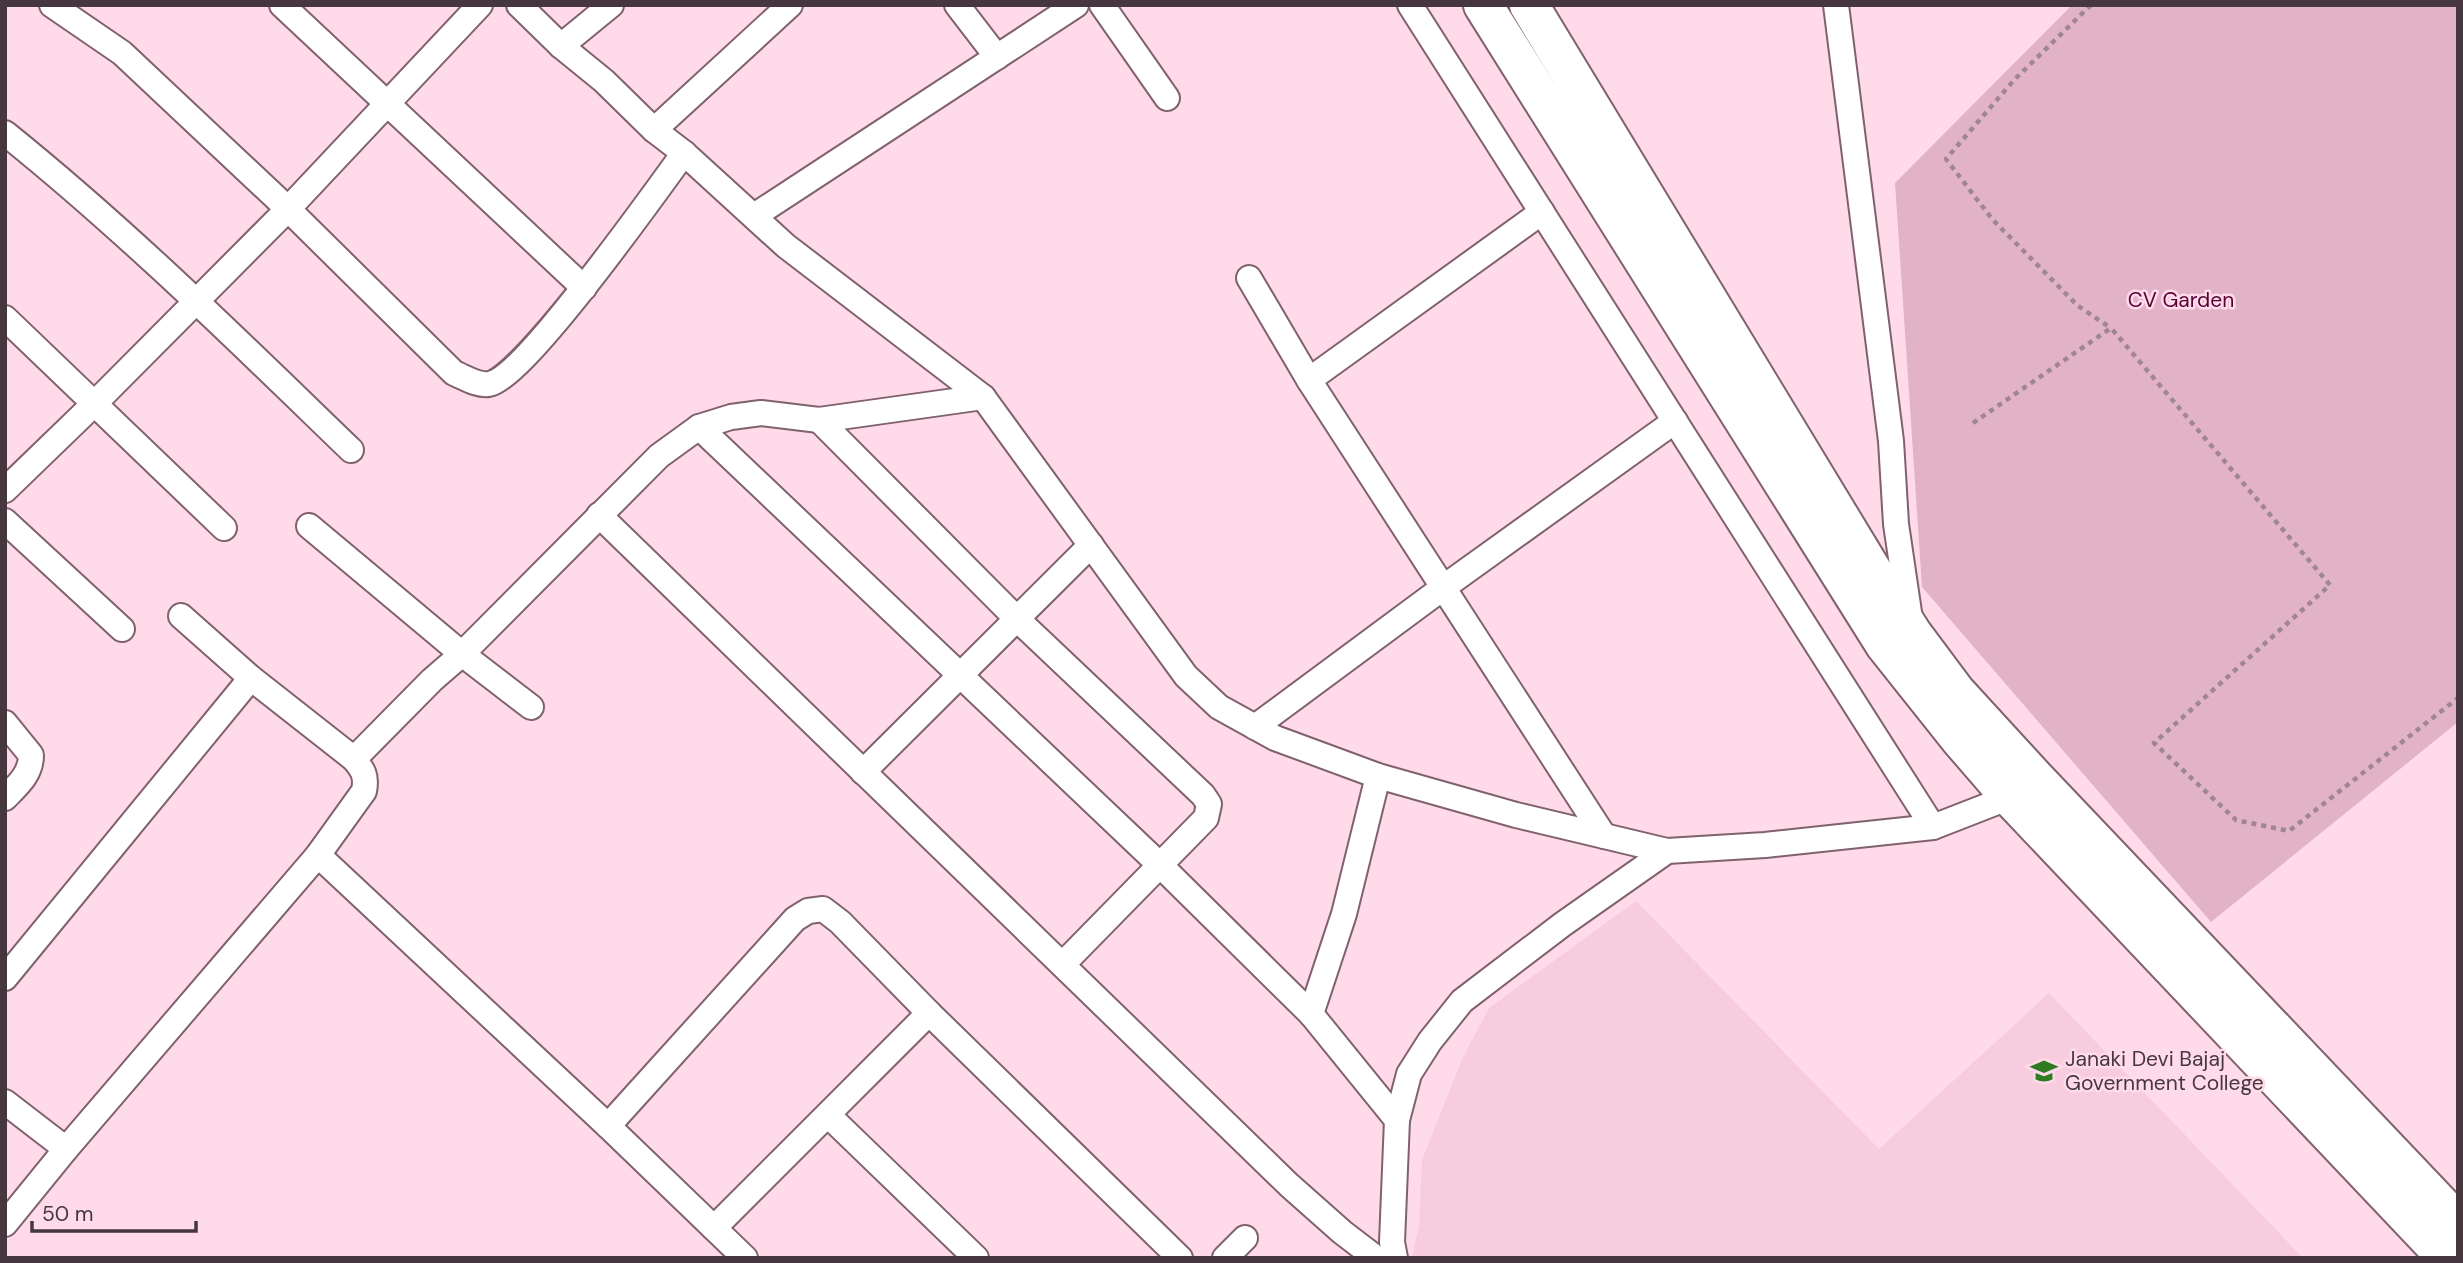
<svg xmlns="http://www.w3.org/2000/svg" width="2463" height="1263" viewBox="0 0 2463 1263" font-family="'DM Sans',sans-serif">
	<style>
		.built { fill: #f8ccdf }
		.green { fill: #e2b3c7 }
		.lines { fill: none; stroke-linecap: round; stroke-linejoin: round }
		.street-casing { stroke: #80616e; stroke-width: 28 }
		.primary-casing { stroke: #80616e; stroke-width: 42 }
		.path { stroke: #9f8690; stroke-width: 4.5; stroke-dasharray: 5 5; stroke-linecap: butt }
		.street { stroke: #fff; stroke-width: 24 }
		.primary { stroke: #fff; stroke-width: 38 }
		.labels { text-anchor: middle; stroke-width: 5; stroke-linejoin: round; paint-order: stroke }
		.park-label { font-size: 21px; fill: #560235; stroke: #ffdae9 }
		.poi-label { font-size: 21px; fill: #45373d; stroke: #ffdae9; text-anchor: start }
	</style>
	<rect width="100%" height="100%" fill="#ffdae9"/>
	<!-- built -->
	<polygon class="built" points="1636,901 1879,1149 2049,993 2303,1258 1412,1258 1419,1225 1422,1160 1463,1057 1489,1008"/>
	<!-- green -->
	<polygon class="green" points="2072,5 2458,5 2458,722 2211,922 1922,587 1895,183"/>
	<g class="lines">
		<!-- street casing -->
		<g class="street-casing">
			<g id="street">
				<path d="M52,5L122,53L288,209L454,373C464,377 478,386 489,384C523,379 657,190 684,153"/>
				<polyline points="282,5 584,288"/>
				<polyline points="519,5 561,46 604,81 654,130 684,153 786,246 983,397 1186,676 1219,707 1275,738 1378,776 1516,815 1667,851 1765,845 1933,827 2010,797 2020,789"/>
				<polyline points="957,5 997,57"/>
				<polyline points="1102,5 1167,98"/>
				<polyline points="1410,5 1933,827"/>
				<polyline points="1836,5 1891,441 1896,524 1910,619"/>
				<polyline points="561,46 611,5"/>
				<polyline points="654,130 790,5"/>
				<path d="M5,133C127,231 239,342 351,450"/>
				<polyline points="754,216 1076,5"/>
				<polyline points="1249,278 1309,380 1604,836"/>
				<polyline points="5,318 224,528"/>
				<polyline points="1309,380 1542,212"/>
				<polyline points="819,420 1017,619 1203,795 1209,804 1206,818 1063,964"/>
				<polyline points="699,427 1161,866 1311,1014 1397,1120"/>
				<polyline points="5,490 94,404 288,209 480,5"/>
				<polyline points="599,515 1289,1185 1342,1232 1376,1258"/>
				<polyline points="5,521 122,629"/>
				<polyline points="309,526 462,654 531,707"/>
				<path d="M5,723L31,755C31,774 18,785 5,798"/>
				<polyline points="1255,727 1444,587 1675,421"/>
				<polyline points="354,759 432,680 462,654 659,456 699,427 731,417 761,413 819,420 983,397"/>
				<polyline points="863,772 1091,545"/>
				<polyline points="318,855 608,1126 745,1258"/>
				<polyline points="5,978 251,678"/>
				<polyline points="1311,1014 1344,914 1378,776"/>
				<polyline points="5,1102 66,1149"/>
				<polyline points="828,1115 976,1258"/>
				<polyline points="608,1126 795,919 808,911 823,909 840,922 929,1013 1180,1258"/>
				<path d="M5,1224L66,1149L318,855L364,791C367,776 363,770 354,759L251,678L181,616"/>
				<polyline points="714,1228 929,1013"/>
				<polyline points="1225,1258 1245,1238"/>
				<polyline points="1395,1258 1392,1242 1397,1120 1409,1074 1430,1041 1462,1001 1563,924 1667,851"/>
			</g>
		</g>
		<!-- primary casing -->
		<g class="primary-casing">
			<g id="primary">
				<polyline points="1483,5 1885,645 1959,738 2010,797 2447,1258"/>
				<polyline points="1529,5 1870,567 1912,633 1956,692 2033,776 2458,1223"/>
			</g>
		</g>
		<!-- path -->
		<g class="path">
			<polyline points="2091,5 2014,80 1946,159 1992,219 2078,306 2111,328"/>
			<polyline points="1973,423 2111,328 2330,585 2154,743 2236,820 2289,831 2458,698"/>
		</g>
		<!-- street -->
		<use href="#street" class="street"/>
		<!-- primary -->
		<use href="#primary" class="primary"/>
	</g>
	<!-- icons -->
	<defs>
		<g id="university-bare" transform="scale(2.1)"><path d="M0-5L7-2L0 1L-7-2ZM-4 1L0 2.5L4 1V4Q0 6-4 4Z" fill="#2f7b22" stroke="#ffdae9" stroke-width="2.5" paint-order="stroke"/></g>
	</defs>
	<g fill-rule="evenodd">
		<use href="#university-bare" x="2044" y="1071"/>
	</g>
	<g class="labels">
		<!-- park labels -->
		<g class="park-label">
			<text x="2181" y="307">CV Garden</text>
		</g>
		<!-- poi labels -->
		<g class="poi-label">
			<text x="2065" y="1066">Janaki Devi Bajaj<tspan x="2065" dy="24">Government College</tspan></text>
		</g>
	</g>
	<!-- border -->
	<rect width="2463" height="1263" fill="none" stroke="#45373d" stroke-width="14"/>
	<!-- scale -->
	<path d="M32 1221v10h164v-10" fill="none" stroke="#45373d" stroke-width="3.5"/>
	<text x="42" y="1221" font-size="21" fill="#45373d" stroke="#ffdae9" stroke-width="5" paint-order="stroke">50 m</text>
</svg>
